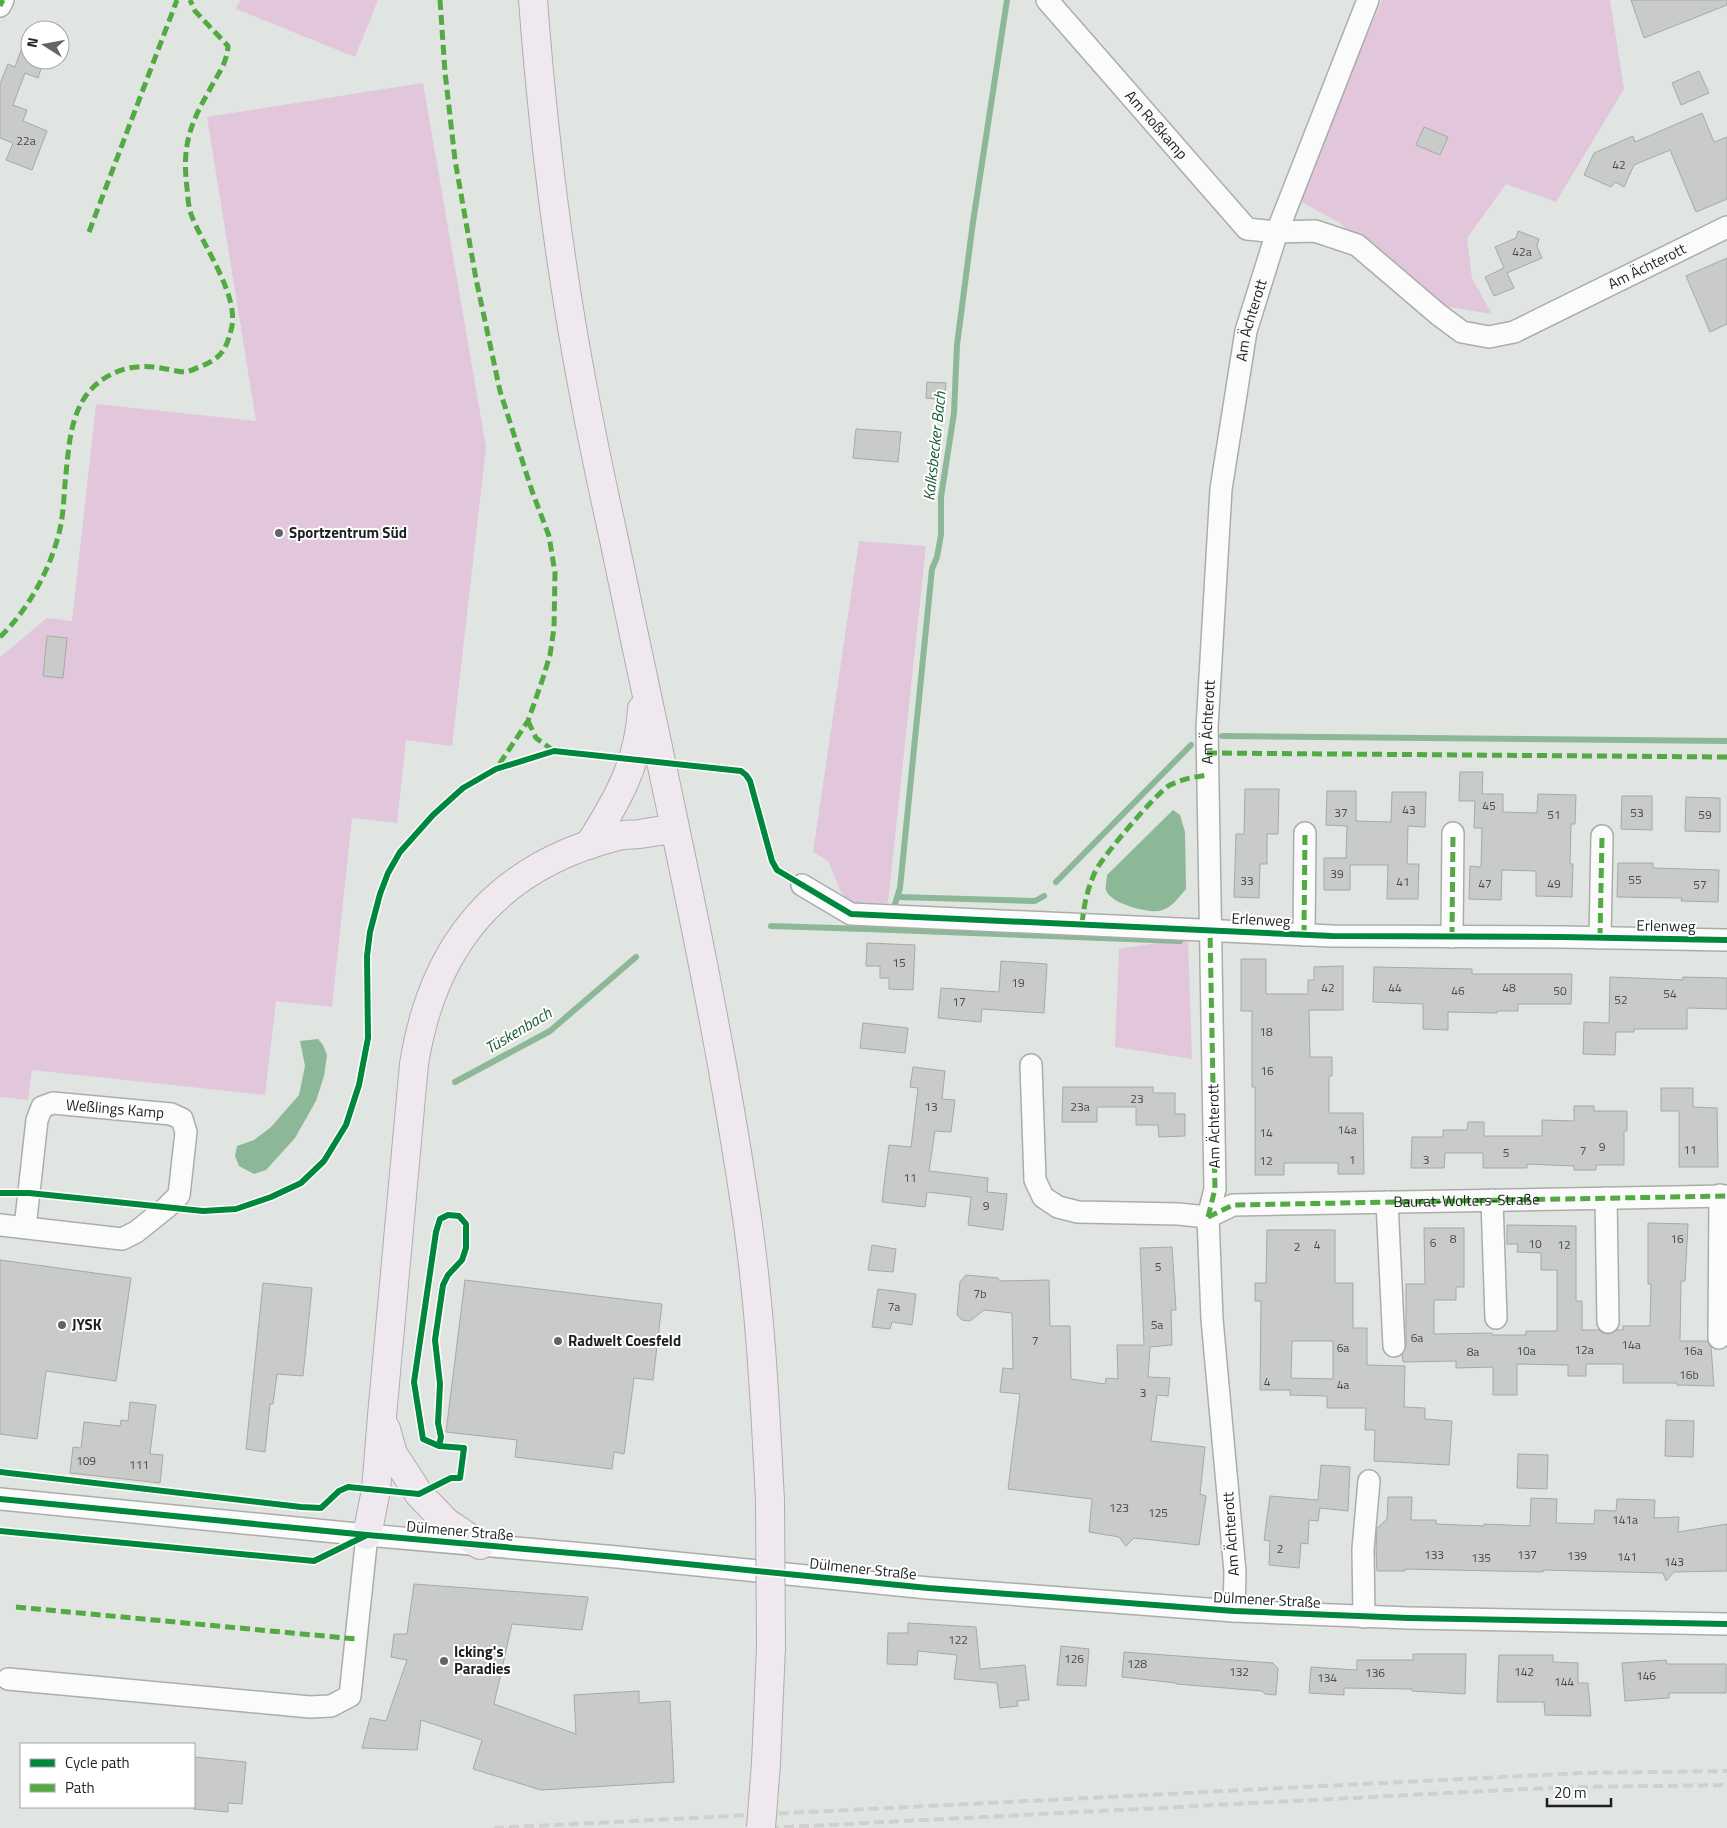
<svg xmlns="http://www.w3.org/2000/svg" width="1727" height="1828" viewBox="0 0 1727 1828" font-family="'Titillium Web',sans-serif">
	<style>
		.green { fill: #e1c6dc }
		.water { fill: #8cb898 }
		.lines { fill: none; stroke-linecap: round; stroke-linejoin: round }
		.stream { stroke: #8cb898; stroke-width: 6 }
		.building { fill: #c8cbc8; stroke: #a6a9a6; fill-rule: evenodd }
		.minor-casing { stroke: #abadab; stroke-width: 24 }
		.major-casing { stroke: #b3aab2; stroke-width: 30 }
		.minor { stroke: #fafbfa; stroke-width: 21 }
		.major { stroke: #efe9ef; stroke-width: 28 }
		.rail { stroke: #cfd0cf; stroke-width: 4; stroke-dasharray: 10 5; stroke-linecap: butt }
		.major-bridge-casing { stroke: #b3aab2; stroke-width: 30; stroke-linecap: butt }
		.major-bridge { stroke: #efe9ef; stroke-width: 28 }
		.quiet { stroke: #52aa43; stroke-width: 5; stroke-dasharray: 10 5; stroke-linecap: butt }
		.cycleway-casing { stroke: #fff; stroke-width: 9 }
		.cycleway { stroke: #00873e; stroke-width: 6 }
		.poi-dot { fill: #626562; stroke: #fff; stroke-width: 2 }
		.labels { text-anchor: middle; stroke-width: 4; stroke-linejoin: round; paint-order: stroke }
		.number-label { font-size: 12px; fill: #484b48 }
		.street-label { font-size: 15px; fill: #1d201e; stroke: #fff }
		.poi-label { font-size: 15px; font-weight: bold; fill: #1d201e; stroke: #fff; text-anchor: start }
		.water-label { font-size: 16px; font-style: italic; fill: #175b32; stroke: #fff }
	</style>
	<rect width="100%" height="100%" fill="#e1e5e1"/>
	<!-- green -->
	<g class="green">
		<polygon points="240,0 378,0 355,57 236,9"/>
		<polygon points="1382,0 1610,0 1624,89 1556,202 1506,184 1467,238 1472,278 1492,314 1429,304 1340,223 1298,200"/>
		<polygon points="423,83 486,447 452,746 406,740 397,823 352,818 332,1007 276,1001 265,1095 32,1070 28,1100 0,1097 0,657 47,618 72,621 96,404 256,421 207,117"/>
		<polygon points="859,541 926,546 888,903 851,904 841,892 828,861 813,852"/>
		<polygon points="1188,938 1192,1059 1115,1047 1119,949"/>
	</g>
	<!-- water -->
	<g class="water">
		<path d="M1173,810L1180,815L1185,832L1186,889C1178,898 1171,909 1159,911C1147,913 1109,903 1106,890C1105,886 1107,879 1107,875Z"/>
		<polygon points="318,1039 323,1045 327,1055 324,1076 316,1101 295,1138 266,1170 254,1174 239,1166 235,1156 237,1146 254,1140 271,1127 299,1095 305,1066 300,1041"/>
	</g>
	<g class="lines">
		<!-- stream -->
		<g class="stream">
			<polyline points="1222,736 1727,741"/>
			<polyline points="1056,882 1191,745"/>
			<polyline points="898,897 1035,901 1044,896"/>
			<polyline points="895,904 900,888 932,569 937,557 941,535 941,497 954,413 957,345 973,222 1007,0"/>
			<polyline points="771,926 866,929 870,927"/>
			<polyline points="866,929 1180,941"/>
			<polyline points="455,1082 550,1031 636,957"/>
		</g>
	</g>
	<!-- building -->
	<g class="building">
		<polygon points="1631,0 1727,0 1727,5 1644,38"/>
		<polygon points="29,28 35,30 30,30 30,60 44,60 38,78 25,73 13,105 27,110 23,121 47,131 32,170 6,160 13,143 0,138 0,84 8,64 15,67"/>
		<polygon points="1699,71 1709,93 1681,105 1672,83"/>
		<polygon points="1702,113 1714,142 1727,137 1727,199 1696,212 1670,150 1634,165 1624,187 1615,182 1611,187 1584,175 1594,153 1633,136 1635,142"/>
		<polygon points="1424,127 1448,137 1440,155 1416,145"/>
		<polygon points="1518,231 1539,239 1537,246 1542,258 1507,273 1514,288 1494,296 1485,277 1504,268 1495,247 1516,238"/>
		<polygon points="1727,258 1727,324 1710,332 1686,276"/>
		<polygon points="927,382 946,383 944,400 926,398"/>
		<polygon points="856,429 901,432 898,462 853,458"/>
		<polygon points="47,636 67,638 63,678 43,676"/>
		<polygon points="1460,772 1483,772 1482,794 1503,794 1503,812 1537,813 1538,794 1576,795 1575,824 1571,824 1570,864 1573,864 1572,897 1536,896 1536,871 1502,870 1501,900 1469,899 1470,866 1481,867 1482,828 1474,828 1475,801 1459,801"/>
		<polygon points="1245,789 1279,789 1278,834 1267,834 1267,864 1260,864 1259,898 1234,897 1236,834 1244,834"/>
		<polygon points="1327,791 1356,791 1356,821 1391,822 1392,792 1426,792 1425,827 1408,826 1407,864 1419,864 1418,899 1387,899 1388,865 1350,865 1350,890 1324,890 1324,858 1346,858 1347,826 1326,825"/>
		<polygon points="1622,796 1652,796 1652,830 1621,829"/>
		<polygon points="1686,797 1720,798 1720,832 1685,831"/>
		<polygon points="1618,863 1653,863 1653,868 1719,870 1718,902 1681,901 1682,898 1617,897"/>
		<polygon points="867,943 915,945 913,990 889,989 889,978 880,978 880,966 866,966"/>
		<polygon points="1241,959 1266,959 1266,994 1308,994 1308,980 1314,980 1314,967 1343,966 1343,1010 1309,1010 1310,1057 1332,1057 1332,1076 1329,1076 1329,1113 1363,1113 1364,1174 1338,1174 1338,1163 1284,1163 1284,1175 1255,1175 1255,1087 1252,1087 1252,1011 1241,1011"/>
		<polygon points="1001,961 1047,964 1044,1013 982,1009 981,1022 938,1018 941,988 999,992"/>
		<polygon points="1374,967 1472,969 1472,974 1572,974 1571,1004 1518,1004 1518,1011 1497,1011 1497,1013 1448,1012 1448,1030 1423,1029 1423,1004 1373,1002"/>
		<polygon points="1610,977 1683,980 1683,977 1727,978 1727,1009 1687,1008 1687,1029 1634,1029 1634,1032 1616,1032 1615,1055 1583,1054 1584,1022 1609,1023"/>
		<polygon points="863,1023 908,1028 905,1053 860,1048"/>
		<polygon points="913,1067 945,1071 942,1099 955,1100 951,1132 935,1131 929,1171 988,1178 987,1192 1007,1194 1003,1230 968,1225 971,1197 927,1192 925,1207 882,1202 889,1145 911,1147 918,1088 910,1087"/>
		<polygon points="1063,1087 1153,1087 1153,1093 1175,1093 1175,1114 1185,1114 1185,1136 1159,1137 1158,1125 1136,1125 1136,1107 1097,1107 1097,1122 1062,1122"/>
		<polygon points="1661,1088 1693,1088 1693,1107 1717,1108 1718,1167 1679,1167 1679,1111 1661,1111"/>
		<polygon points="1574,1106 1594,1106 1594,1111 1627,1111 1627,1131 1624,1131 1624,1165 1596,1165 1596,1170 1574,1170 1574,1166 1527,1164 1527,1168 1483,1168 1483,1153 1445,1153 1444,1168 1411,1168 1412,1137 1443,1137 1443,1130 1467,1130 1468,1122 1484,1122 1484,1136 1542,1136 1542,1120 1574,1121"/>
		<polygon points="1648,1223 1688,1224 1685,1281 1681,1281 1680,1341 1707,1341 1711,1347 1714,1386 1677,1385 1677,1383 1623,1383 1623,1364 1586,1364 1586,1376 1568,1376 1568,1365 1517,1364 1517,1395 1493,1395 1493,1367 1456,1368 1456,1361 1403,1362 1402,1355 1406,1345 1406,1284 1425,1284 1424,1228 1464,1228 1464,1287 1456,1287 1456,1300 1434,1300 1434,1334 1492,1333 1492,1335 1526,1335 1526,1331 1557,1331 1557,1270 1541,1270 1541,1253 1517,1252 1518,1244 1507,1244 1507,1225 1576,1226 1576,1301 1582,1301 1582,1330 1599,1330 1602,1333 1609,1334 1617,1330 1623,1330 1623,1326 1650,1326 1651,1284 1648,1284"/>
		<path d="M1267,1230H1335V1283H1353V1328H1367V1365L1405,1366L1404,1407L1425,1408V1419L1452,1421L1449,1465L1374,1461L1375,1430H1365L1366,1408H1327V1396L1290,1395V1390H1260L1261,1301H1255V1283H1266ZM1292,1341H1333V1379L1291,1378Z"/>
		<polygon points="872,1245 896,1249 893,1272 868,1270"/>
		<polygon points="1172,1247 1176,1310 1171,1310 1172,1345 1150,1347 1148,1377 1170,1378 1168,1396 1157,1395 1151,1441 1205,1447 1200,1494 1206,1496 1199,1545 1134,1538 1126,1546 1119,1537 1089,1532 1092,1499 1008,1489 1020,1394 1000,1392 1003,1368 1013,1369 1012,1313 984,1310 970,1321 962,1320 957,1315 960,1282 966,1275 998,1278 1000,1281 1049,1280 1050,1326 1070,1326 1071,1379 1105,1384 1106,1378 1118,1379 1117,1345 1144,1345 1140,1248"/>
		<polygon points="0,1260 131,1278 116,1381 46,1371 37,1439 0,1434"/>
		<polygon points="465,1280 662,1304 653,1380 634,1378 624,1454 614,1452 612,1469 515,1457 517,1440 446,1432"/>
		<polygon points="263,1283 312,1288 303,1376 277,1374 273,1404 270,1404 265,1452 246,1449"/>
		<polygon points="878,1289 916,1294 912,1325 892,1322 890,1329 872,1327"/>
		<polygon points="130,1402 156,1405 150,1454 163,1455 160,1483 70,1473 73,1447 81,1448 84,1422 120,1426 121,1420 128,1421"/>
		<polygon points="1666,1420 1694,1421 1693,1457 1665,1456"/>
		<polygon points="1518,1454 1548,1455 1547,1489 1517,1488"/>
		<polygon points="1321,1465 1350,1467 1348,1511 1320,1508 1318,1521 1309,1520 1308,1544 1301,1543 1299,1568 1269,1565 1270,1541 1264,1540 1270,1496 1318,1500"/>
		<polygon points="1388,1497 1412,1497 1411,1520 1436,1520 1436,1524 1484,1526 1484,1524 1530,1526 1531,1498 1557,1499 1556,1523 1594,1524 1595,1510 1616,1511 1617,1499 1655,1500 1654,1518 1679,1517 1678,1532 1727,1524 1727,1571 1674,1572 1666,1581 1663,1573 1543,1570 1543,1572 1405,1569 1405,1571 1377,1571 1376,1549 1377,1528 1387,1519"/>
		<polygon points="414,1584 588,1597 582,1630 512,1624 494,1704 576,1734 574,1695 639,1691 639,1703 670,1701 674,1782 541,1790 473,1769 482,1740 421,1720 417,1750 362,1748 370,1718 386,1721 407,1660 391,1657 394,1634 407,1634"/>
		<polygon points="908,1623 976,1627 980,1669 1025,1665 1029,1700 1017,1701 1018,1706 1000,1708 997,1683 954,1679 957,1655 918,1651 917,1665 887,1664 888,1633 908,1633"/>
		<polygon points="1061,1646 1089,1649 1086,1686 1057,1685"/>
		<polygon points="1124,1652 1273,1663 1278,1669 1276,1695 1265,1694 1262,1691 1176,1684 1176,1683 1122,1677"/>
		<polygon points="1413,1654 1466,1654 1465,1694 1412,1691 1412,1689 1344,1688 1344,1695 1309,1693 1311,1667 1357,1670 1357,1660 1413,1660"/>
		<polygon points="1499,1655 1553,1655 1553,1662 1578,1663 1578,1683 1588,1683 1591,1716 1545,1715 1544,1702 1497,1702"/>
		<polygon points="1666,1660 1667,1664 1726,1664 1726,1693 1669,1693 1669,1698 1625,1701 1622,1663"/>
		<polygon points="194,1757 246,1762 242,1804 228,1803 228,1812 194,1809"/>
	</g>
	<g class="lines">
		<!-- minor casing -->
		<g class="minor-casing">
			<g id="minor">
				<path id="s1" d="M1047,0L1247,229L1277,232L1315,231L1357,245L1439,315L1462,332L1489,337L1514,332L1727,227"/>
				<polyline points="0,6 3,0"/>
				<polyline points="802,885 851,914 1332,936 1561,937 1727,940"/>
				<polyline points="1304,935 1305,833"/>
				<polyline points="1452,937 1453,833"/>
				<polyline points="1600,938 1602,836"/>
				<path id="s2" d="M1031,1065L1035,1180L1043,1197L1058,1207L1078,1212L1178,1214L1208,1217L1233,1205L1727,1196"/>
				<polyline points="1606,1198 1608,1322"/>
				<polyline points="1492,1200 1496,1318"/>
				<polyline points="1387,1202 1394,1346"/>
				<polyline points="0,1225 122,1239 136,1232 166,1208 179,1195 186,1132 182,1119 171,1114 53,1103 42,1107 37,1120 25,1228"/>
				<polyline points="1719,1338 1720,1195"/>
				<polyline points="0,1499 367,1535 617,1557 928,1588 1234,1611 1409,1618 1727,1624"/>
				<path id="s3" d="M1234,1611L1235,1572L1212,1319L1208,1217L1215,1189L1207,728L1221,489L1246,331L1277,232L1368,0"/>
				<polyline points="1364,1617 1363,1549 1369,1481"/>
				<polyline points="8,1679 310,1707 331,1706 350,1696 367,1535"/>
			</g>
		</g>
		<!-- major casing -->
		<g class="major-casing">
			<g id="major">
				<path d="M533,0C543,132 559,264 584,394C593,444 604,494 615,544C660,763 712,982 745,1204C760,1302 765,1401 770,1501"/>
				<path d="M589,845C617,801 639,763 642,709"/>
				<polyline points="386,1429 393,1454 419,1494 446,1522 480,1545"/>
				<path d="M367,1535L376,1490L382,1416L414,1064C433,944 498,866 618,836C625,834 633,835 640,834C652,832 663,830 674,829"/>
				<polyline points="766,1763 771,1647"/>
			</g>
		</g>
		<!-- minor -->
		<use href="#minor" class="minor"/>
		<!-- major -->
		<use href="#major" class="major"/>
		<!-- rail -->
		<g class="rail">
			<polyline points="494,1828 1581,1773 1727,1771"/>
			<polyline points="769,1828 1526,1789 1582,1787 1727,1785"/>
		</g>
		<!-- major-bridge casing -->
		<g class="major-bridge-casing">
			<g id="major-bridge">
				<polyline points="770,1501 771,1647"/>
				<polyline points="761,1828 766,1763"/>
			</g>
		</g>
		<!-- major-bridge -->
		<use href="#major-bridge" class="major-bridge"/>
		<!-- quiet -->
		<g class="quiet">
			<polyline points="440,0 445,72 455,160 476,279 500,391 532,491 549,536 555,573 554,628 550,655 543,678 528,721 496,769"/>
			<polyline points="0,6 3,0"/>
			<polyline points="89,232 177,0"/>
			<path d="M0,637C29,609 51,568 60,529C64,511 64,491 66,473C69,446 70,420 85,397C101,374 128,364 154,367C164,368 174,371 184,372C189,372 194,369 199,367C219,360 226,351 231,330C241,297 202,245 191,214C188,206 188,196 187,188C182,147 189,126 209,91C217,75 227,64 228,46L195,11L190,0"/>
			<polyline points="528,721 536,738 554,751"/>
			<polyline points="1207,753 1727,757"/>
			<path d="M1082,924C1084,905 1087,890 1095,872C1101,858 1157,792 1170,785C1182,779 1194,777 1207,775"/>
			<polyline points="1304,935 1305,833"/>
			<polyline points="1452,937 1453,833"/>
			<polyline points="1600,938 1602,836"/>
			<polyline points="1208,1217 1233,1205 1727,1196"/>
			<polyline points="1208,1217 1215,1189 1210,930"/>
			<polyline points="16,1607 356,1639"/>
		</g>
		<!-- cycleway casing -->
		<g class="cycleway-casing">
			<g id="cycleway">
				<polyline points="0,1193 29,1193 203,1211 236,1209 271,1197 301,1183 324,1161 346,1125 359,1085 368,1038 367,956 370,932 380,894 388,873 400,852 433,815 463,788 496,769 554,751 741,771 746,775 750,781 772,861 777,870 851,914 1332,936 1561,937 1727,940"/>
				<polyline points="0,1472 301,1507 321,1508 339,1491 348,1487 419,1494 451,1478 460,1478 464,1448 439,1446 423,1439 414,1382 436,1232 440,1219 448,1215 459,1216 466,1224 466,1248 462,1260 448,1275 443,1285 435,1340 440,1384 438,1423 441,1437 439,1446"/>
				<polyline points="0,1499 367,1535 617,1557 928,1588 1234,1611 1409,1618 1727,1624"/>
				<polyline points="0,1531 314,1561 367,1535"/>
			</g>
		</g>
		<!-- cycleway -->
		<use href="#cycleway" class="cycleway"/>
	</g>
	<!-- markers -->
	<g class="poi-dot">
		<circle cx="279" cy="533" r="5"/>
		<circle cx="62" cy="1325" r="5"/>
		<circle cx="558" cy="1341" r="5"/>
		<circle cx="444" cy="1661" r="5"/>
	</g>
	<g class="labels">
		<!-- number labels -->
		<g class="number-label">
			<text x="26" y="145">22a</text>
			<text x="1619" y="169">42</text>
			<text x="1522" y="256">42a</text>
			<text x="1489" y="810">45</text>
			<text x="1409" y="814">43</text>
			<text x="1341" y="817">37</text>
			<text x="1637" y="817">53</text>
			<text x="1554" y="819">51</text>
			<text x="1705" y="819">59</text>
			<text x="1337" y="878">39</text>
			<text x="1635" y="884">55</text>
			<text x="1247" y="885">33</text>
			<text x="1403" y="886">41</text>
			<text x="1485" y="888">47</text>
			<text x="1554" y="888">49</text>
			<text x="1700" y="889">57</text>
			<text x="899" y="967">15</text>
			<text x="1018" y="987">19</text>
			<text x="1328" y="992">42</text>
			<text x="1395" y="992">44</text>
			<text x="1509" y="992">48</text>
			<text x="1458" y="995">46</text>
			<text x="1560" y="995">50</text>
			<text x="1670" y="998">54</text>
			<text x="1621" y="1004">52</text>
			<text x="959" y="1006">17</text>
			<text x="1266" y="1036">18</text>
			<text x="1267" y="1075">16</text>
			<text x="1137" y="1103">23</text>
			<text x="931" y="1111">13</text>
			<text x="1080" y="1111">23a</text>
			<text x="1347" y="1134">14a</text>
			<text x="1266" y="1137">14</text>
			<text x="1602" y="1151">9</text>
			<text x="1690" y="1154">11</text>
			<text x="1583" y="1155">7</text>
			<text x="1506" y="1157">5</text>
			<text x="1352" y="1164">1</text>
			<text x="1426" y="1164">3</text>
			<text x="1266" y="1165">12</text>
			<text x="910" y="1182">11</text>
			<text x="986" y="1210">9</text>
			<text x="1453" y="1243">8</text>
			<text x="1677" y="1243">16</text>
			<text x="1433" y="1247">6</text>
			<text x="1535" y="1248">10</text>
			<text x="1317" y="1249">4</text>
			<text x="1564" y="1249">12</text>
			<text x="1297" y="1251">2</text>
			<text x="1158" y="1271">5</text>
			<text x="980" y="1298">7b</text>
			<text x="894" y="1311">7a</text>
			<text x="1157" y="1329">5a</text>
			<text x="1417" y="1342">6a</text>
			<text x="1035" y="1345">7</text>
			<text x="1631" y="1349">14a</text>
			<text x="1343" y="1352">6a</text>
			<text x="1584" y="1354">12a</text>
			<text x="1526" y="1355">10a</text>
			<text x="1693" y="1355">16a</text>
			<text x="1473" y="1356">8a</text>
			<text x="1689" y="1379">16b</text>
			<text x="1267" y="1386">4</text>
			<text x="1343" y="1389">4a</text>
			<text x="1143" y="1397">3</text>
			<text x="86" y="1465">109</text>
			<text x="139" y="1469">111</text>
			<text x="1119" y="1512">123</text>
			<text x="1158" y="1517">125</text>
			<text x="1625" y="1524">141a</text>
			<text x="1280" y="1553">2</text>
			<text x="1434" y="1559">133</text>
			<text x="1527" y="1559">137</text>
			<text x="1577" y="1560">139</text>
			<text x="1627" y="1561">141</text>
			<text x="1481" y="1562">135</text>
			<text x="1674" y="1566">143</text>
			<text x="958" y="1644">122</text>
			<text x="1074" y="1663">126</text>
			<text x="1137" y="1668">128</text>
			<text x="1239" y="1676">132</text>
			<text x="1524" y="1676">142</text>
			<text x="1375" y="1677">136</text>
			<text x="1646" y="1680">146</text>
			<text x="1327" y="1682">134</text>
			<text x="1564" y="1686">144</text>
		</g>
		<!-- street labels -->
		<g class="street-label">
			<text dy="5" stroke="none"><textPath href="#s1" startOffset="166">Am Roßkamp</textPath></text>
			<text dy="5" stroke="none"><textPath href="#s1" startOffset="754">Am Ächterott</textPath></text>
			<text dy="5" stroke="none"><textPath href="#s3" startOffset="1296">Am Ächterott</textPath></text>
			<text dy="5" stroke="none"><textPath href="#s3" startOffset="891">Am Ächterott</textPath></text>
			<text transform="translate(1261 920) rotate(3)" y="5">Erlenweg</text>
			<text transform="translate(1666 926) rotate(1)" y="5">Erlenweg</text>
			<text transform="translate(115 1109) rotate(5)" y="5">Weßlings Kamp</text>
			<text transform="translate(1214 1126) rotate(-91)" y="5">Am Ächterott</text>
			<text dy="5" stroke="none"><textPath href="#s2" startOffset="564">Baurat-Wolters-Straße</textPath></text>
			<text transform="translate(460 1531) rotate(5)" y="5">Dülmener Straße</text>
			<text transform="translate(1231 1534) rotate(-94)" y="5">Am Ächterott</text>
			<text transform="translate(863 1569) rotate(6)" y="5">Dülmener Straße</text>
			<text transform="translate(1267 1600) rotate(3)" y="5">Dülmener Straße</text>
		</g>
		<!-- poi labels -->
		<g class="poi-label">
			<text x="289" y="538">Sportzentrum Süd</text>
			<text x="72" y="1330">JYSK</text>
			<text x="568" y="1346">Radwelt Coesfeld</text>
			<text x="454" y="1657">Icking's<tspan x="454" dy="17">Paradies</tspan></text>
		</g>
		<!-- water labels -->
		<g class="water-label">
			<text transform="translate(934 446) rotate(-84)" y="6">Kalksbecker Bach</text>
			<text transform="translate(518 1030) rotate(-31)" y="6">Tüskenbach</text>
		</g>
	</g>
	<!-- legend -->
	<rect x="20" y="1743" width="175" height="65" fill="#ffffff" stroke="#a5a6a5"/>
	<rect x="30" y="1759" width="25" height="8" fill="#00873e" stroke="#a5a6a5"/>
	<text x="65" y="1768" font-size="15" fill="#1d201e">Cycle path</text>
	<rect x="30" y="1784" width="25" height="8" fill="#52aa43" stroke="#a5a6a5"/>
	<text x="65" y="1793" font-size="15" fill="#1d201e">Path</text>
	<!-- north arrow -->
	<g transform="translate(45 45) rotate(281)"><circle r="24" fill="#ffffff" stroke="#a5a6a5"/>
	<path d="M0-4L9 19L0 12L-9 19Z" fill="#626562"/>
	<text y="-8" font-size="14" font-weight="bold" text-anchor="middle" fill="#1d201e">N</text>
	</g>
	<!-- scale -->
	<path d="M1547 1798v8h64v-8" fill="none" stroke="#1d201e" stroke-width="2.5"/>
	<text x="1554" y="1798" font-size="15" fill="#1d201e" stroke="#ffffff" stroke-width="4" paint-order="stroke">20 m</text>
</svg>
